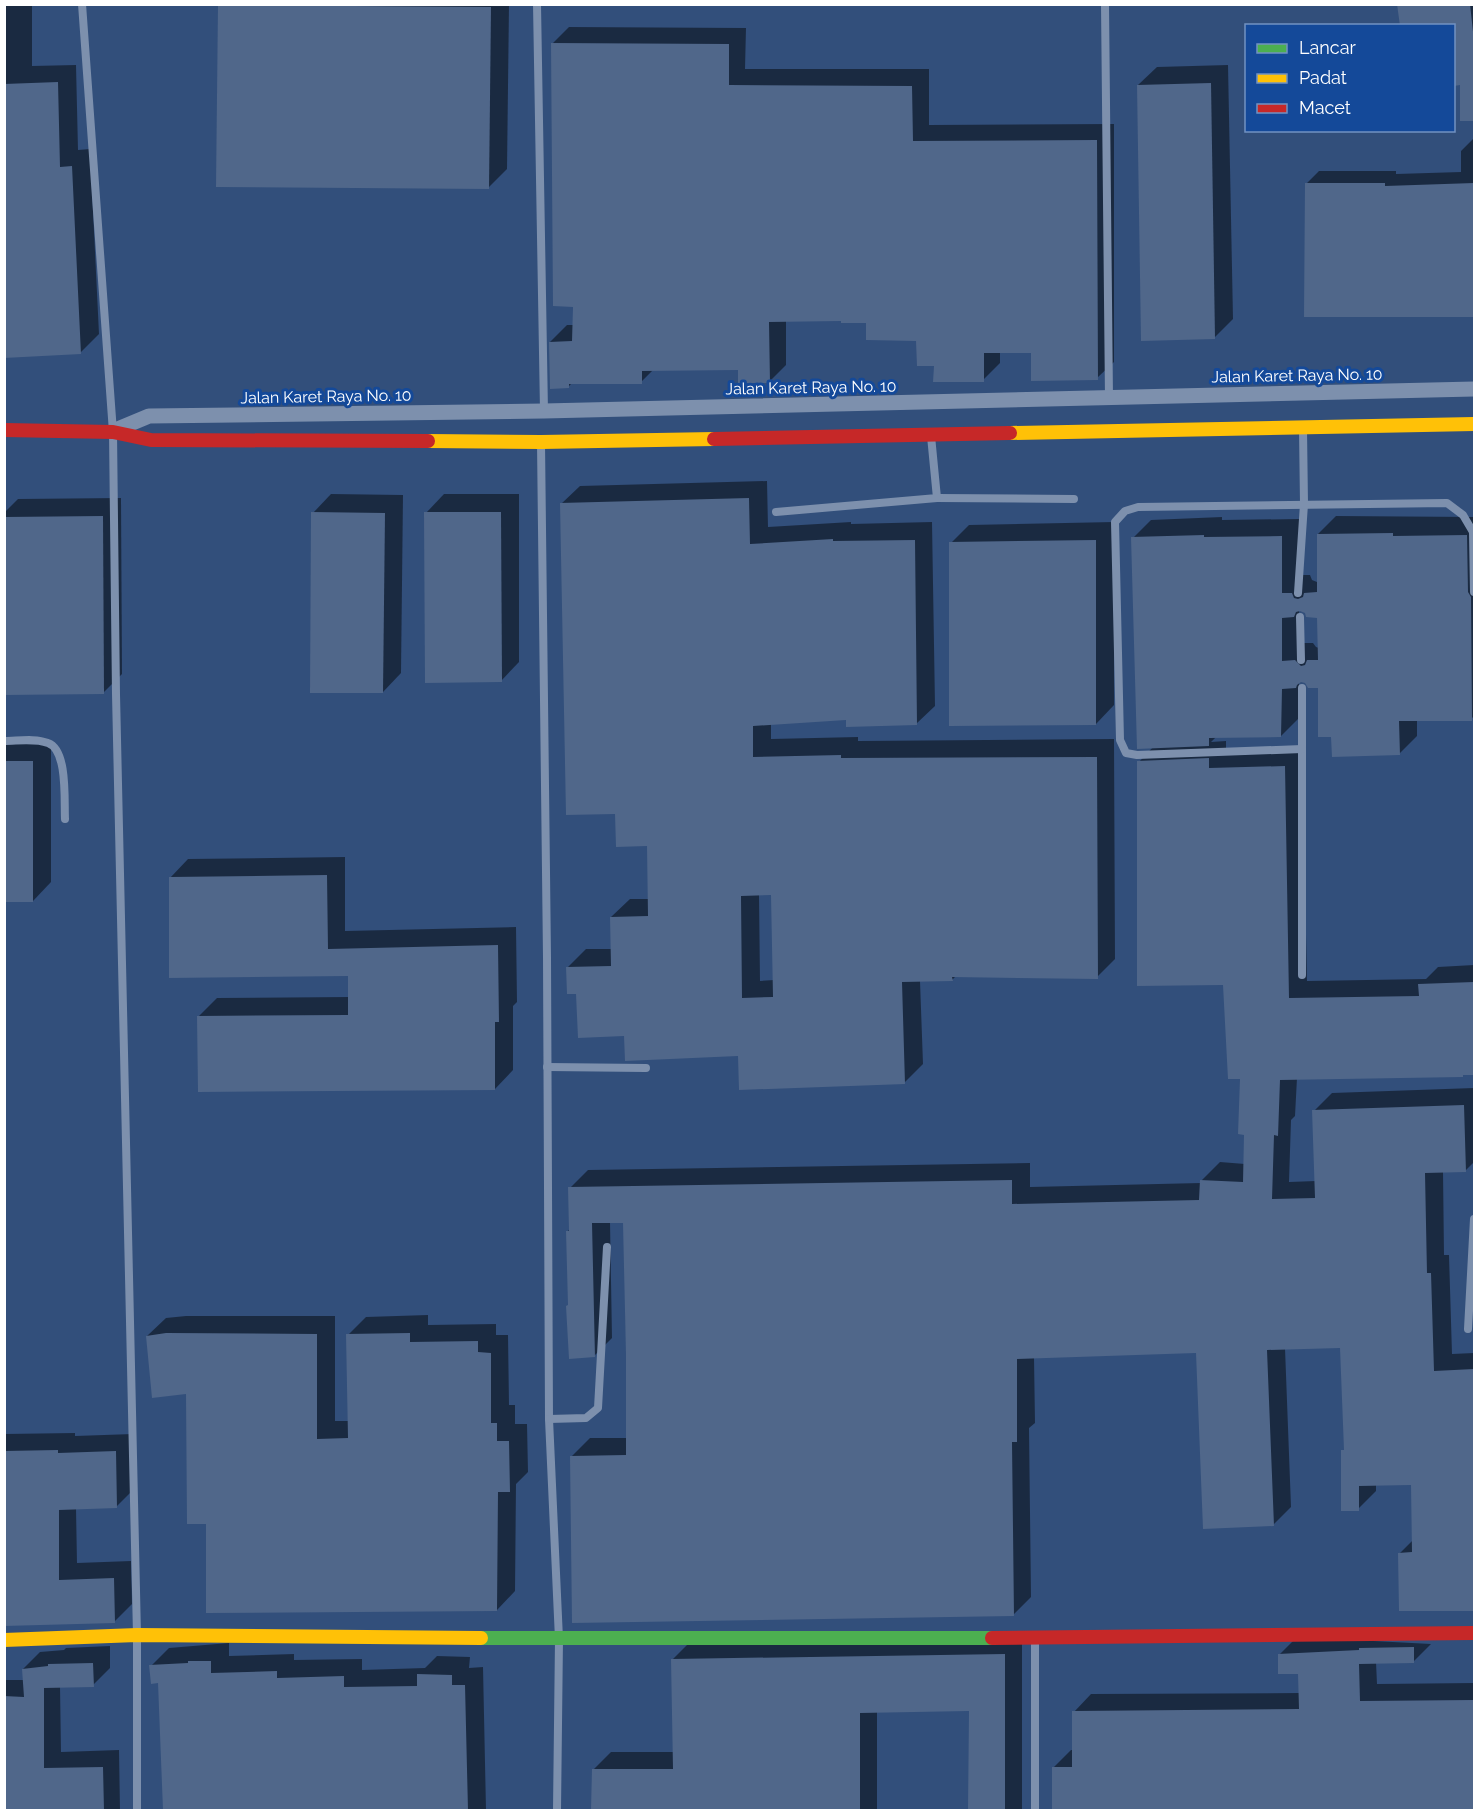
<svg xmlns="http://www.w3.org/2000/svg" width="1479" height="1815" viewBox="0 0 1479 1815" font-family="Raleway,sans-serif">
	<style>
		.shadow { fill: #0007; fill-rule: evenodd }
		.building { fill: #50678a; fill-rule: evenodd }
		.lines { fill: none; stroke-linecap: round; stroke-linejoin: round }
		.lane { stroke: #7d90ad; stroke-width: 8 }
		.street { stroke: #7d90ad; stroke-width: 15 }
		.fast { stroke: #4caf50; stroke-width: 14 }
		.slow { stroke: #ffc107; stroke-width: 14 }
		.jam { stroke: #c62828; stroke-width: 14 }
		.labels { text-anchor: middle; stroke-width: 6; stroke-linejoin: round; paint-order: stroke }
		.street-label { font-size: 16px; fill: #fff; stroke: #144999 }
	</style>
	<rect width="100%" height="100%" fill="#324f7b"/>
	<!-- shadow -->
	<g class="shadow">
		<polygon points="4,4 32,4 32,66 76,65 78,150 90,149 99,334 81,352 4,356"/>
		<polygon points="221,4 509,4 507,169 489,187 219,6"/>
		<polygon points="1399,4 1474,4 1474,315 1412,317 1307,183 1319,171 1396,171 1396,174 1461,172 1461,151 1473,139 1474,107 1461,83 1454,84 1454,26"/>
		<polygon points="569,27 746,28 745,69 929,69 929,125 1114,124 1114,362 1097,378 1032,351 1000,351 1000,363 983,380 935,364 918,339 868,321 843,319 786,320 786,365 769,382 740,368 653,370 641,382 573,382 568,387 550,342 567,325 574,325 574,305 552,44"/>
		<polygon points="1228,65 1233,319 1214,338 1138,85 1157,67"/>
		<path d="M767,481L768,527L851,522V524L932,522L935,706L916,724L847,719L771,723V739L858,737V741L1114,739L1115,959L1097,977L956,976L952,980L920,981L923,1064L905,1082L625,1035L578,992L567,968L586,949H612L611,917L630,899H649L648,845L617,812L561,504L580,486ZM759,894H772L774,980L760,981Z"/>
		<polygon points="331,494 403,495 401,673 383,692 313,513"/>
		<polygon points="444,494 519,494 519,662 501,681 426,513"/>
		<polygon points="121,498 122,674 103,693 4,693 4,513 18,499"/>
		<path d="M1336,516L1474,517V716L1471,719L1417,720V736L1399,754L1333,736L1319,686L1302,681L1299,683V718L1281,736H1217L1211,742L1226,741V751L1302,749L1307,981L1426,979L1438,967L1474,965V1073L1463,1075L1297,1078L1295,1116L1291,1120L1289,1182L1316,1181L1314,1111L1332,1093L1474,1088V1162L1466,1170L1443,1171L1444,1255H1449L1452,1354L1474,1353V1609L1400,1610V1553L1413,1540V1484H1376V1491L1358,1509L1343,1451L1346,1448L1342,1346L1285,1348L1291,1507L1273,1525L1197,1351L1034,1357L1035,1423L1029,1428L1031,1597L1013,1615L572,1456L590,1438H627L625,1221L610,1222L612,1338L594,1356L570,1304L568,1231L570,1229V1188L588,1170L1030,1163V1187L1201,1183L1202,1180L1220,1162L1245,1164L1246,1133L1242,1077L1225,984L1139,762L1153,747L1133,538L1151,520L1222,517V520L1299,519V575H1310L1312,580L1317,582L1318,534ZM1299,609L1319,617V648L1316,647L1313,643H1299Z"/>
		<polygon points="1114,522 1114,705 1096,724 951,543 969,525"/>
		<polygon points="51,743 51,882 33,901 4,901 4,744"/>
		<polygon points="345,857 345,931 516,927 517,1002 513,1006 513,1070 495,1089 199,1016 217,998 350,997 349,974 170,878 188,859"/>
		<polygon points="428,1315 428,1325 496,1324 496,1335 508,1335 509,1405 515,1405 515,1424 527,1424 528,1472 516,1484 515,1591 497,1610 207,1522 187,1392 147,1336 166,1318 186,1316 335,1316 335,1421 349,1421 348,1335 366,1317"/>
		<polygon points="75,1433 75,1436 133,1434 134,1489 116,1507 76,1508 77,1563 131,1561 132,1604 115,1621 4,1625 4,1434"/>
		<polygon points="1022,1636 1022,1810 970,1810 970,1710 877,1711 877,1810 593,1810 593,1770 611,1752 674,1752 673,1659 691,1641"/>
		<polygon points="1297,1637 1431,1644 1414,1661 1376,1662 1377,1684 1474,1683 1474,1810 1053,1810 1053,1768 1071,1750 1074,1750 1074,1712 1091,1694 1300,1693 1300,1673 1280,1654"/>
		<polygon points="229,1643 229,1656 294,1654 294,1660 362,1659 362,1670 425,1668 437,1656 470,1657 469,1668 483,1667 486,1810 164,1810 160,1681 151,1666 169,1648"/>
		<polygon points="110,1646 110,1668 93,1685 60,1686 61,1752 119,1750 120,1810 4,1810 4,1680 24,1680 23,1669 40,1652 64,1650 66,1648"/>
	</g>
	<!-- building -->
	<g class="building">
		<polygon points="1397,4 1470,4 1474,41 1474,121 1460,121 1460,85 1454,86 1454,26 1400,26"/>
		<polygon points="218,5 491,7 489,189 216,187"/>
		<polygon points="551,43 729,44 729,85 912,86 913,141 1097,140 1098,380 1031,381 1031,353 984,353 984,382 933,382 934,366 917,366 916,341 866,340 866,323 841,323 841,321 769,322 770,383 738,383 738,370 642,371 642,384 569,384 569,388 550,389 549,342 572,341 573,307 553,306"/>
		<polygon points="58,82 60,167 72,166 81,354 4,358 4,84"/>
		<polygon points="1211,83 1215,339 1141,341 1137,85"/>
		<polygon points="1305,183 1385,183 1385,186 1474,183 1474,317 1304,317"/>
		<path d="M749,498L750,544L833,539V541L915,540L917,725L846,727V720L753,726V757L841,755V758L1097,757L1098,979L952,977L953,981L902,982L905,1084L739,1090L738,1056L625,1061L624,1036L578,1038L576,994H567L566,967L611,966L610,917L648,916L647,846L616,847L615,814L566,815L560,503ZM771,895L773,997L742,998L741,896Z"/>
		<polygon points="311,512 385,513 383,693 310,693"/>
		<polygon points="424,512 501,512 502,682 425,683"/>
		<polygon points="103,516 104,694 4,695 4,517"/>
		<path d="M1393,533V536L1467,535L1468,592L1471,597L1472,721H1399L1400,755L1332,757L1331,737H1318V688H1308L1305,683L1301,682L1297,685L1296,688L1282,689L1281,737L1209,738V746L1137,749L1131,537L1204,535V537L1282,536V593H1292L1294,598L1298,599L1303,597L1304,593L1317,592V534ZM1300,611L1305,613L1306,617L1317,618L1318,660H1307L1305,665L1301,666L1295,660L1282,661V618L1294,617L1296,612Z"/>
		<polygon points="1096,540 1096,725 949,726 949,542"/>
		<polygon points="1209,758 1209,768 1285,766 1289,998 1419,996 1418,984 1474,982 1474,1075 1463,1075 1463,1077 1280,1080 1278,1136 1274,1135 1272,1199 1315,1198 1312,1110 1464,1105 1466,1172 1425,1173 1427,1273 1431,1273 1434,1371 1474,1369 1474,1611 1399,1611 1398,1553 1412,1552 1411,1485 1359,1486 1359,1511 1341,1511 1341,1450 1344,1450 1340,1348 1267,1350 1274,1526 1203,1529 1196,1353 1017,1359 1017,1442 1012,1442 1014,1616 572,1623 570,1456 626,1455 626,1355 623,1223 592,1223 595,1357 569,1359 566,1306 568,1305 566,1231 569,1231 568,1187 1012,1180 1012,1204 1199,1200 1200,1180 1243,1182 1244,1135 1238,1134 1240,1079 1228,1079 1223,985 1137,986 1137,761"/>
		<rect x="4" y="761" width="29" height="141"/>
		<polygon points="327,875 328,949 498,945 499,1022 495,1022 495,1090 198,1092 197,1016 348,1015 348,976 169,978 169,877"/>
		<polygon points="166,1333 317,1334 317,1439 348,1438 346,1334 410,1333 410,1342 478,1341 478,1352 491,1353 491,1423 497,1423 497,1441 509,1441 510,1492 498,1492 497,1611 206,1613 206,1524 187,1524 186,1394 152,1398 146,1336"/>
		<polygon points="58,1450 58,1453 116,1451 117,1508 59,1510 59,1580 114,1578 115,1623 4,1626 4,1451"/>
		<polygon points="1414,1647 1414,1663 1359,1664 1360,1701 1474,1700 1474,1810 1052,1810 1052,1767 1072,1767 1072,1711 1299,1709 1298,1674 1278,1674 1278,1654 1359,1650 1359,1648"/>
		<polygon points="1005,1654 1005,1810 968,1810 969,1711 860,1713 860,1810 591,1810 592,1769 673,1769 671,1659"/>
		<polygon points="188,1661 211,1661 211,1673 277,1671 277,1678 344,1676 344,1687 417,1686 417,1674 452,1675 452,1685 465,1685 468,1810 163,1810 158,1683 151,1684 149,1665 188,1663"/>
		<polygon points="93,1663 94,1687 44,1688 44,1768 103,1767 104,1810 4,1810 4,1696 24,1697 22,1669 48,1666 48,1664"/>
	</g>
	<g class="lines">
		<!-- lane -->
		<g class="lane">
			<polyline points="82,4 113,432 116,694 137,1635 137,1810"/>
			<polyline points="537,4 544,411"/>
			<polyline points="1105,4 1109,398"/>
			<polyline points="541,443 547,957 549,1419 559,1639 557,1810"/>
			<polyline points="937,498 1074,499"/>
			<polyline points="776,512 937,498 931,436"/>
			<polyline points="1298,593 1304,504 1303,429"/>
			<polyline points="1300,617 1301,660"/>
			<polyline points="1302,688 1302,975"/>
			<path d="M4,741C18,741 35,738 48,743C68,750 64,801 65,819"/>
			<polyline points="1302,749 1137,755 1126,753 1120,740 1115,522 1125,511 1138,507 1447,503 1463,515 1473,532 1474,592"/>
			<polyline points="547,1067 646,1068"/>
			<polyline points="1468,1329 1474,1219"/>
			<polyline points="549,1419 586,1418 598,1408 607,1247"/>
			<polyline points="1035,1810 1035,1639"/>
		</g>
		<!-- street -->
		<polyline class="street" points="113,431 149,416 544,411 1474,389"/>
		<!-- fast -->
		<polyline class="fast" points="481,1638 992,1638"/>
		<!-- slow -->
		<g class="slow">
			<polyline points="1010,433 1474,424"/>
			<polyline points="428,441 541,442 714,439"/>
			<polyline points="4,1640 137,1635 481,1638"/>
		</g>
		<!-- jam -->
		<g class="jam">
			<polyline points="4,430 113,432 151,440 428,441"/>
			<polyline points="714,439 1010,433"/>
			<polyline points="992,1638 1474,1633"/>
		</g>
	</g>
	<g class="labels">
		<!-- street labels -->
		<g class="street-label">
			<text transform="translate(1297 375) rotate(-1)" y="6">Jalan Karet Raya No. 10</text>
			<text transform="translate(811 387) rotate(-1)" y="6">Jalan Karet Raya No. 10</text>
			<text transform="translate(326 396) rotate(-1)" y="6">Jalan Karet Raya No. 10</text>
		</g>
	</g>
	<!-- border -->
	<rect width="1479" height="1815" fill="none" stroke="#ffffff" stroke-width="12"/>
	<!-- legend -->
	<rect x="1245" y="24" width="210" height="108" fill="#144999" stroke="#7292c2" stroke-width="1.5"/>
	<rect x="1257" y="44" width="30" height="9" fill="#4caf50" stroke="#7292c2" stroke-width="1.5"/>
	<text x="1299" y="54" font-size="18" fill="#ffffff">Lancar</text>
	<rect x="1257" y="74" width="30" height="9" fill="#ffc107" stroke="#7292c2" stroke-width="1.5"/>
	<text x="1299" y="84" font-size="18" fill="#ffffff">Padat</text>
	<rect x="1257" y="104" width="30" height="9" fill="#c62828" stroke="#7292c2" stroke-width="1.5"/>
	<text x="1299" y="114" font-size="18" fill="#ffffff">Macet</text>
</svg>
